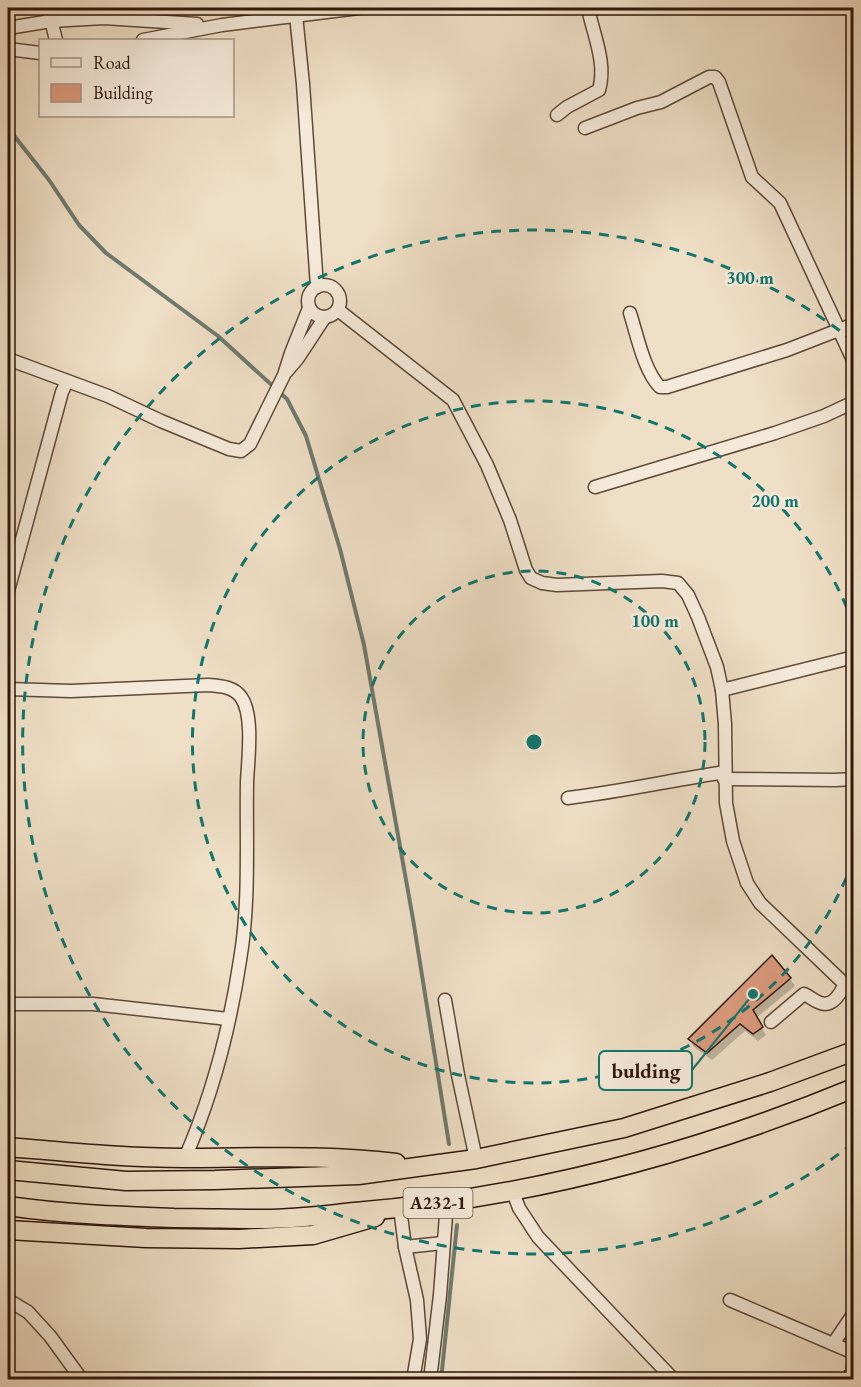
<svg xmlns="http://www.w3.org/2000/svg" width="861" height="1387" viewBox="0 0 861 1387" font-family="'EB Garamond',serif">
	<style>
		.shadow { fill: #0003 }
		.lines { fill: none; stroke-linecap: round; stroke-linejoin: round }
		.stream { stroke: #6f7a6e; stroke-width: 4 }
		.building { fill: #dd9b7f; stroke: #2e160a; stroke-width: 1.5 }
		.minor-casing { stroke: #5e4839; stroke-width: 15 }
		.highway-casing { stroke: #2e160a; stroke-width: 21 }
		.path { stroke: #2e160a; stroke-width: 2; stroke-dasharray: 1.5 3; stroke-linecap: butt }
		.minor { stroke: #f5eada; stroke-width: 12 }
		.highway { stroke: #efdfc6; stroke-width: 18 }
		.ring { fill: none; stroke: #0f766e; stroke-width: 3; stroke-dasharray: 10 8 }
		.labels { text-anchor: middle; stroke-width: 5; stroke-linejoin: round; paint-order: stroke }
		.shield { fill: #f5eada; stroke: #6a5648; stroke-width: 1.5 }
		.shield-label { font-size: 18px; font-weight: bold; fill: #2e160a }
		.centre { fill: #0f766e; stroke: #f5eada; stroke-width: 3 }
		.ring-label { font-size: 18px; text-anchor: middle; font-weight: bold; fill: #0f766e; stroke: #f5eada; stroke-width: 5; stroke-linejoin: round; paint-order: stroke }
		.leader { fill: none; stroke: #0f766e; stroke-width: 2 }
		.callout-dot { fill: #0f766e; stroke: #f5eada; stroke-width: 2 }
		.callout { fill: #f5eada; stroke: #0f766e; stroke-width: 2 }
		.callout-label { font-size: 21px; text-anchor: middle; font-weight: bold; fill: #2e160a }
	</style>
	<rect width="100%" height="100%" fill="#efdfc6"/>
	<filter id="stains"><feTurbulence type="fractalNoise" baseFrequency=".00333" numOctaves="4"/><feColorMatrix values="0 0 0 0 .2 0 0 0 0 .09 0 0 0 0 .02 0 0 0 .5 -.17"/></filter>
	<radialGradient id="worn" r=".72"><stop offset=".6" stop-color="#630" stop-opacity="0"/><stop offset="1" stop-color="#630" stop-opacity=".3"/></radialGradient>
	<!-- shadow -->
	<polygon class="shadow" points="790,979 795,986 756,1018 766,1035 758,1041 745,1031 712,1060 694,1047 690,1039"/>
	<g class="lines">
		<!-- stream -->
		<g class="stream">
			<polyline points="8,128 49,180 79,225 106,253 218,336 287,399 306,436 340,549 364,645 413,919 449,1144"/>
			<polyline points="441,1380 457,1225"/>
		</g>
	</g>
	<!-- building -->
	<polygon class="building" points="772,955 791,978 753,1010 763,1027 753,1034 740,1024 707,1053 688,1039"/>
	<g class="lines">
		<!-- minor casing -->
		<g class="minor-casing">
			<g id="minor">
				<polyline points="48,8 56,40"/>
				<polyline points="296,15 303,84 317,287"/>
				<polyline points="8,28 51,21 104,18 197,24"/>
				<polyline points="143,40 222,25 359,8"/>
				<polyline points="8,49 40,53"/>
				<path d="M557,115L567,107L599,90C607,63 593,34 588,8"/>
				<polyline points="585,128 637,108 661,102 709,77 715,77 719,82 752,177 780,203 854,362"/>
				<circle cx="324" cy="301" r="16"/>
				<polyline points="338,310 453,400 487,465 510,520 526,570 531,578 542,583 557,585 662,581 678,583 688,595 698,617 717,667 722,690 725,724 726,803 733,841 747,883 760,903 854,993"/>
				<path d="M630,313C637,335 644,371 660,387H667L787,350L854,324"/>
				<polyline points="8,359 108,396 161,421 229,449 241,451 250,444 284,375 291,353 309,308"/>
				<polyline points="287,371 298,358 325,317"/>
				<polyline points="595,487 775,433 824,416 854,402"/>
				<polyline points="8,591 62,392 67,381"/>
				<path d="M8,689L71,691L208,685C219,686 233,686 241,697C254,715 248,760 247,782C246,841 250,902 240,960C230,1027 212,1096 185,1158"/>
				<polyline points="722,690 854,657"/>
				<polyline points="724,779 835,780 854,779"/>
				<path d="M568,798C620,792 672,780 725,772"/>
				<polyline points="445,1000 458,1075 476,1159"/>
				<polyline points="8,1004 93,1004 228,1019"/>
				<path d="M771,1022L804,994C809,996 813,1000 818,1002C832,1009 840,994 845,984"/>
				<polyline points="513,1192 519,1208 538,1237 674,1380"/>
				<polyline points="400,1208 405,1247 417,1300 420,1339 413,1380"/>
				<polyline points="405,1247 443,1243"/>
				<polyline points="8,1300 28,1312 50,1336 82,1380"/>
				<polyline points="730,1300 854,1353"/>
				<polyline points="833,1344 854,1313"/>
				<polyline points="430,1380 440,1295 447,1202"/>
			</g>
		</g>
		<!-- highway casing -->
		<g class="highway-casing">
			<g id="highway">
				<path d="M8,1147C67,1152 126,1158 186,1158C256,1158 326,1154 396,1163"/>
				<polyline points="8,1170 126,1181 215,1180 358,1175 476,1159 624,1128 770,1082 854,1051"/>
				<path d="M8,1206C63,1214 118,1216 174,1218C204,1218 235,1219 265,1219C295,1219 325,1215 355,1212C527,1198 694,1154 854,1088"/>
				<polyline points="8,1230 146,1238 239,1239 313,1235 375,1217"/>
			</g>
		</g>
		<!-- path -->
		<polyline class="path" points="841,1380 848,1363"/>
		<!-- minor -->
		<use href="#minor" class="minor"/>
		<!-- highway -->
		<use href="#highway" class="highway"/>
	</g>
	<!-- distance rings -->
	<g class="ring">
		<circle cx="534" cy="742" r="171"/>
		<path d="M853 861A341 341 0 1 1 853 623"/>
		<path d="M853 1143A512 512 0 1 1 853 341"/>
	</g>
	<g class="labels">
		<!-- shield labels -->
		<rect class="shield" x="403.5" y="1188" width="69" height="30" rx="4.5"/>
		<g class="shield-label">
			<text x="438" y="1209">A232-1</text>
		</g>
	</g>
	<circle cx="534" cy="742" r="9" class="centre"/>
	<g class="ring-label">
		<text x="750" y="284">300 m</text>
		<text x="775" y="507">200 m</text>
		<text x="655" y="627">100 m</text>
	</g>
	<!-- callouts -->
	<path class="leader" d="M753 994L692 1070"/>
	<circle class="callout-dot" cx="753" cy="994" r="6"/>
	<rect class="callout" x="599" y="1051" width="93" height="39" rx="6"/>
	<g class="callout-label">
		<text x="646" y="1078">bulding</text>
	</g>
	<!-- margin -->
	<rect width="861" height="1387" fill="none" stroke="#efdfc6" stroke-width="30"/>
	<rect x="9" y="9" width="843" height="1369" fill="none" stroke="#2e160a" stroke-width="3"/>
	<rect x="15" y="15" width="831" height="1357" fill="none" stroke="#2e160a" stroke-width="1.5"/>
	<!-- legend -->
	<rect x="39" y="39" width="195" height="78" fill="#f5eada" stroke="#a59587" stroke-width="1.5"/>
	<rect x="51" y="58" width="30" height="9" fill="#f5eada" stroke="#a59587" stroke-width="1.5"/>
	<text x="93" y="69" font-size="18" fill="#2e160a">Road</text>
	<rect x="51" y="84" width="30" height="18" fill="#dd9b7f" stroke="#a59587" stroke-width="1.5"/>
	<text x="93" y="99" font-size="18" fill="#2e160a">Building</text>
	<rect width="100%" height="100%" filter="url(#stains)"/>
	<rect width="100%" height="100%" fill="url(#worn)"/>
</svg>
